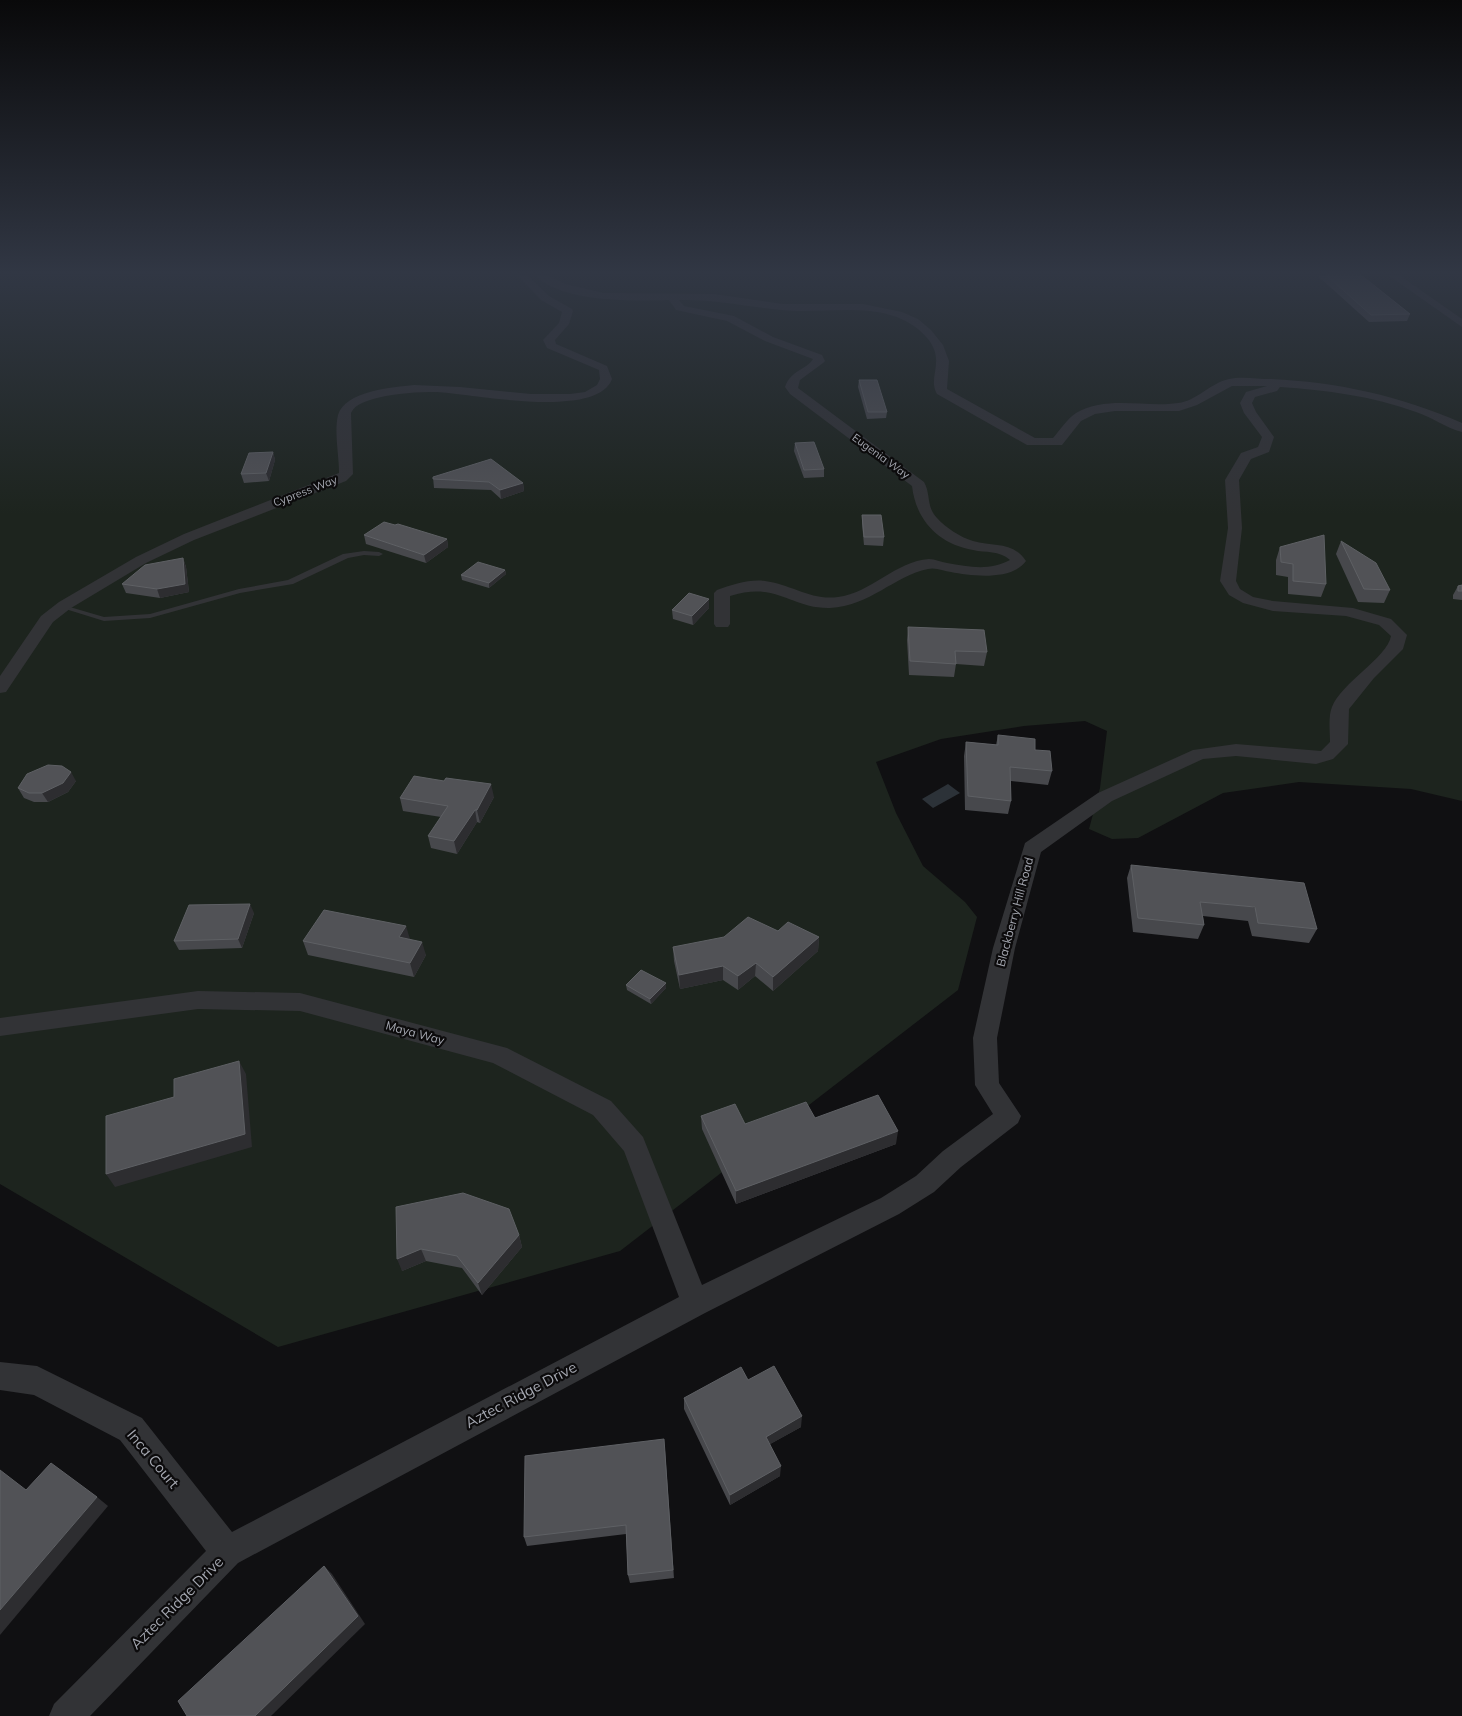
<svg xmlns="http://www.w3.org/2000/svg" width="1462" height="1716" viewBox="0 0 1462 1716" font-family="Mulish,sans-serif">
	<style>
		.green { fill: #1d241e }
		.water { fill: #2c3238 }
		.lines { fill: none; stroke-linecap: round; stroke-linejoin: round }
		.service { fill: #323336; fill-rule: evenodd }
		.minor { fill: #323336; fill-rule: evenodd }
		.wall { fill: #47484c }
		.shaded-wall { fill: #2d2d30 }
		.building { fill: #515256; stroke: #5e6064 }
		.labels { text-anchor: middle; stroke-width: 4.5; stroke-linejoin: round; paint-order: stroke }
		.far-street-label { font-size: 11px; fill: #a4a7b0; stroke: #0c0b0c }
		.street-label { font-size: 12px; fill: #a4a7b0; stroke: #0c0b0c }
		.near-street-label { font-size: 15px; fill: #a4a7b0; stroke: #0c0b0c }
	</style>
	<rect width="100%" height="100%" fill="#101012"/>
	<!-- green -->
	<polygon class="green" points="0,275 1462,275 1462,801 1411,789 1299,782 1223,793 1138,838 1112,839 1089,829 1100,788 1107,731 1085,721 1024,726 941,739 876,762 896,813 923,866 965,902 977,917 958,990 620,1251 278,1347 0,1184"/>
	<!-- water -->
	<polygon class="water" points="948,784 960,793 933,808 922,799"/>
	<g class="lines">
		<!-- service -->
		<polygon class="service" points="364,551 379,552 383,554 379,556 364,555 348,558 293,584 240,593 150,618 104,621 59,607 63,605 104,617 150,614 239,589 288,580 343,554"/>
		<!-- minor -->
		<g class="minor">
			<path d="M517,275H527L549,296L572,309L573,311L569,324L555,340L556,344L607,366L612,379C597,420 473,394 437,392C417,392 397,393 377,398C367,401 356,403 351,413L353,474L346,481L194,540L146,563L71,608L53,622L6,692L0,693V676L41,616L59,602L136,557L184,534L339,473C339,455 334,432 338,415C345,391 393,387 414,385L460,387L531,394H570L585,392L597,385L600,379L599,370L547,348L543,340L559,323L562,312L541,300Z"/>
			<path d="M535,275H547L565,284L604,293L714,294L783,304H863L902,312L918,319L931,330L943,345L949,361L947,389L1035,438H1053C1060,430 1067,419 1076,413C1107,395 1145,408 1178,403C1197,401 1210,383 1229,379C1242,376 1257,379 1271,379C1337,382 1401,396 1462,423V432C1446,428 1432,417 1416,412C1372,396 1326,390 1280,387L1277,391L1255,397L1252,403L1256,412L1274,437L1269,452L1251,459L1239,480L1242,528L1236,581L1240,589L1253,597L1273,601L1353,608L1391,619L1407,635L1403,649L1374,678L1349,709L1348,744L1333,759L1316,764L1236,756L1203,759L1112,801L1041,852L1015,948L997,1038L999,1083L1021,1116L1018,1123L961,1167L934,1192L899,1214L705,1313L238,1563L90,1716H49L54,1704L206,1551L120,1440L34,1395L0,1390V1362L37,1366L142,1418L232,1532L679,1297L624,1151L593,1115L493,1063L300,1011L198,1009L0,1036V1018L198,991L300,993L507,1048L611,1101L643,1137L702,1285L881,1198L916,1176L943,1151L993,1114L975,1085L973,1038L993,948L1025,843L1098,793L1193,750L1236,744L1321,751L1330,742C1330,732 1328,716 1332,707C1341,683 1387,658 1391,636L1379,625L1346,616L1273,611L1243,603L1229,595L1220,581L1228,528L1225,480L1241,453L1258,447L1262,437L1244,413L1240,403L1246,392L1267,386H1232L1197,405L1179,411H1115L1095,414L1081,421L1062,445H1027L937,394C927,377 946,362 928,339C892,296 830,315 782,310C747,307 715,299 679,300L684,306L734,316L773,337L822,355L825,361L823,363L800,380L798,388L924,482C931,494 926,507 937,518C946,528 960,537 973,541C994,547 1013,541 1026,561C1012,581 971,576 951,572C944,571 935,567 928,569C894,576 870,606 830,608C790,609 778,581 730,596V624L728,627H716L714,624V593L717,590C732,585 749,579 765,581C790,584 812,601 838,597C871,593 896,561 929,559C935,559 941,562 947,563C969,567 990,571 1010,560C999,550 986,553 973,550C939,544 916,521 912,486L790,394L785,387C791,370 806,370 813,359L765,341L727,321L676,310L669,300C633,301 562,303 535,275Z"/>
			<polygon points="1388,275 1399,275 1462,319 1462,327"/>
		</g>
	</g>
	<!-- wall -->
	<g class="wall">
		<polygon points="1320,275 1361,275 1410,314 1407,321 1369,322 1319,277"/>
		<polygon points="859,380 887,412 886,418 867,419 858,387"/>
		<polygon points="795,443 824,469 824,477 804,478 794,451"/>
		<polygon points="273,452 275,460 269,481 244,483 241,474"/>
		<polygon points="433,477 523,483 524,491 501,499 491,490 434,488"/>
		<polygon points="862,515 884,537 883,546 864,545 862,524"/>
		<polygon points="364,535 447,539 448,547 426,563 366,544"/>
		<polygon points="1341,541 1390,590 1384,603 1358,602 1336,554"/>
		<polygon points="1280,547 1326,584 1321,597 1288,594 1288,577 1276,575 1276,560"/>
		<polygon points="183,558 186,567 189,592 160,598 126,593 122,584"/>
		<polygon points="505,570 506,574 489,588 462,580 461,575"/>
		<polygon points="1462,585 1462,600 1453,599 1453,595 1458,586"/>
		<polygon points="709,608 693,625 673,619 672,610"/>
		<polygon points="908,627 987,652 984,666 956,664 954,677 909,675 907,640"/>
		<polygon points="998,735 1035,750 1052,771 1048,785 1011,781 1011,801 1008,814 965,810 964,756 966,742 996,745"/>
		<polygon points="76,781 68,792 48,802 34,802 24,798 18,788"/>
		<polygon points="494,797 480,823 477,822 457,854 431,848 428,836 441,817 403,811 400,798"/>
		<polygon points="1131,865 1317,929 1309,943 1252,936 1248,921 1203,916 1204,925 1198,939 1133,932 1127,878"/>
		<polygon points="254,913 242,948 179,950 174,941"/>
		<polygon points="778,931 819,937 818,951 773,991 755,976 738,990 723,980 680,989 674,961 673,947"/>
		<polygon points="410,939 426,955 414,977 308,955 303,941"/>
		<polygon points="626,985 666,988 651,1004 627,990"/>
		<polygon points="701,1116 745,1124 815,1118 896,1144 736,1204 702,1129"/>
		<polygon points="396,1207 519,1235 522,1247 482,1295 462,1268 426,1261 402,1271"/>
		<polygon points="748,1380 801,1427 770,1444 780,1476 730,1505 684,1409 684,1398"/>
		<polygon points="665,1450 674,1578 630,1583 628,1575 626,1534 527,1546 524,1537"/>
	</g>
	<!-- shaded-wall -->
	<g class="shaded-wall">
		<polygon points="273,452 275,460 269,481 266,473"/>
		<polygon points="523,483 524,491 501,499 500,490"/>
		<polygon points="447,539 448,547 426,563 424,555"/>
		<polygon points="183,558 186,567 189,592 160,598 157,589"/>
		<polygon points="505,570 506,574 489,588 489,583"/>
		<polygon points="709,599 709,608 693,625 692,616"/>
		<polygon points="71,772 76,781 68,792 48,802 42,793"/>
		<polygon points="491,784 494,797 480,823 477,810"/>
		<polygon points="475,810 477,822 457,854 454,841"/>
		<polygon points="250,904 254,913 242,948 238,939"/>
		<polygon points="406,926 410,939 399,937"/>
		<polygon points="819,937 818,951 773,991 773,977"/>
		<polygon points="422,942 426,955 414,977 410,963"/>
		<polygon points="756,963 755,976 738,990 738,976"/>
		<polygon points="723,966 723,980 680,989 679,975"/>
		<polygon points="666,983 666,988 651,1004 650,999"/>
		<polygon points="239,1061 246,1074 252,1147 115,1187 106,1174"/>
		<polygon points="898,1131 896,1144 736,1204 736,1191"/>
		<polygon points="519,1235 522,1247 482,1295 478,1283"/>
		<polygon points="421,1249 426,1261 402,1271 397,1259"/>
		<polygon points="802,1416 801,1427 765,1447 766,1437"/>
		<polygon points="664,1439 665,1450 674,1578 673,1570"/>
		<polygon points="781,1466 780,1476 730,1505 730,1495"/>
		<polygon points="97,1497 108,1506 0,1635 0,1610"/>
		<polygon points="324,1566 332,1574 365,1624 271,1716 255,1716"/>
	</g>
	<!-- building -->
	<g class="building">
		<polygon points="1326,275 1361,275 1410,314 1371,315"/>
		<polygon points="859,380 877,380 887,412 868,412"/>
		<polygon points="814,442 824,469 804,470 795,443"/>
		<polygon points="273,452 266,473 241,474 249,453"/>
		<polygon points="491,459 523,483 500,490 489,482 433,479 433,477"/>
		<polygon points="862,515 881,515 884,537 864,537"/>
		<polygon points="384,522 395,525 398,524 447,539 424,555 364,535"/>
		<polygon points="1324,535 1326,584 1293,581 1293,564 1281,562 1280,547"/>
		<polygon points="1341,541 1376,563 1390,590 1364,589"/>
		<polygon points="183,558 185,584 157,589 122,584 145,565"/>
		<polygon points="478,562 505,570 489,583 461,575"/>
		<polygon points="1462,585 1462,591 1458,591 1458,586"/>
		<polygon points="689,593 709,599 692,616 672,610"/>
		<polygon points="908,627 984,630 987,652 955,651 956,664 910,661"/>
		<polygon points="998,735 1035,739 1035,750 1050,751 1052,771 1010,767 1011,801 968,796 966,742 998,745"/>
		<polygon points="48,765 62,766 71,772 63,783 42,793 29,793 18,788 27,774"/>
		<polygon points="414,776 444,781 446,778 491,784 477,810 475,810 454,841 428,836 448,806 400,798"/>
		<polygon points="1131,865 1304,883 1317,929 1258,923 1255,907 1200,902 1204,925 1138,918"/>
		<polygon points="250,904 238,939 174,941 189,905"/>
		<polygon points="324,910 406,926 399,937 422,942 410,963 303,941"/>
		<polygon points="748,917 778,931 788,922 819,937 773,977 756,963 738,976 723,966 679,975 673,947 724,937"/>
		<polygon points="641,970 666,983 650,999 626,985"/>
		<polygon points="239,1061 245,1134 106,1174 106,1116 174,1097 174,1079"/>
		<polygon points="878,1095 898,1131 736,1191 701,1116 735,1104 745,1124 806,1102 815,1118"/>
		<polygon points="463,1193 509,1209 519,1235 478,1283 457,1256 421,1249 397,1259 396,1207"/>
		<polygon points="774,1366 802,1416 766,1437 781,1466 730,1495 684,1398 741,1367 748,1380"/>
		<polygon points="664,1439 673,1570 628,1575 626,1525 524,1537 525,1456"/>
		<polygon points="51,1463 97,1497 0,1610 0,1470 26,1490"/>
		<polygon points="324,1566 358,1616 255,1716 187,1716 178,1701"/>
	</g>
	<!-- sky -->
	<linearGradient id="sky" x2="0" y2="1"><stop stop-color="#09090a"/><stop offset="0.53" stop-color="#313744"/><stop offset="1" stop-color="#313744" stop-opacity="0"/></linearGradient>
	<rect width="1462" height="515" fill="url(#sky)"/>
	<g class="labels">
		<!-- far-street labels -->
		<g class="far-street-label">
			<text transform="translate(881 456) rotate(36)" y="4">Eugenia Way</text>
			<text transform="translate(305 491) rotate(-21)" y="4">Cypress Way</text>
		</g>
		<!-- street labels -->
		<g class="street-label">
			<text transform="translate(1015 912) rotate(-75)" y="4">Blackberry Hill Road</text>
			<text transform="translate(415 1033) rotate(15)" y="4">Maya Way</text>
		</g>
		<!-- near-street labels -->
		<g class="near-street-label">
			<text transform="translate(521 1395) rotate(-28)" y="5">Aztec Ridge Drive</text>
			<text transform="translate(153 1459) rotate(50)" y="5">Inca Court</text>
			<text transform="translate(177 1603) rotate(-45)" y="5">Aztec Ridge Drive</text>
		</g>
	</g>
</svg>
